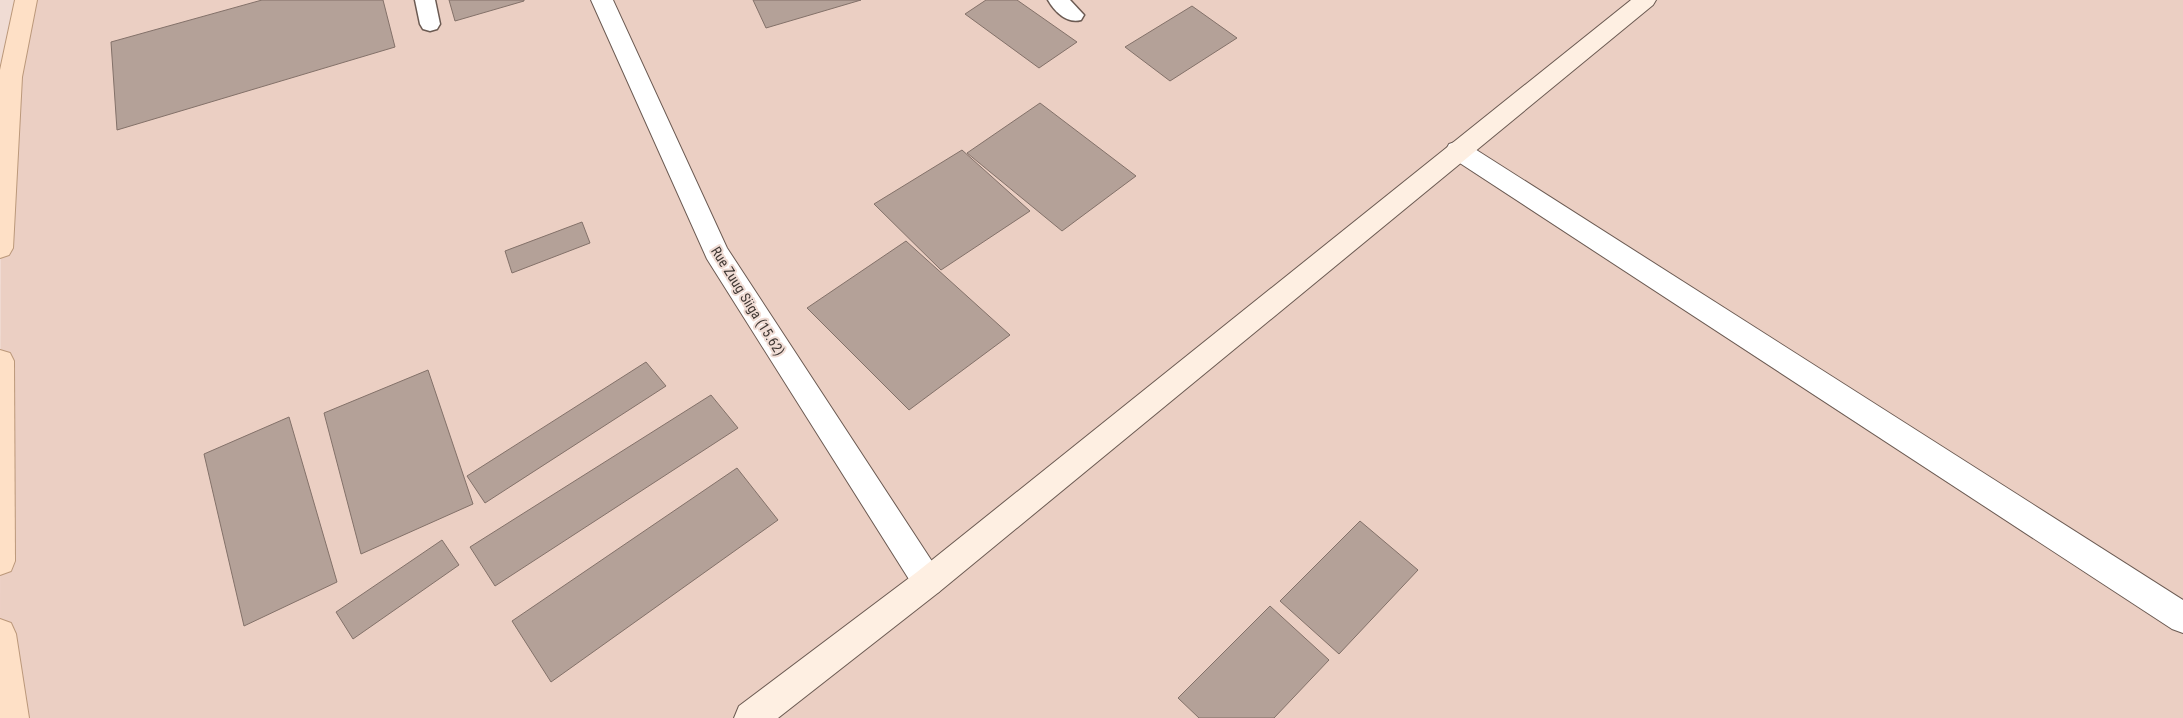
<svg xmlns="http://www.w3.org/2000/svg" width="2183" height="718" viewBox="0 0 2183 718" font-family="'Roboto Condensed',sans-serif">
	<style>
		.built { fill: #ebcfc3 }
		.building { fill: #b4a198; stroke: #837169 }
		.lines { fill: none; stroke-linecap: round; stroke-linejoin: round }
		.service-casing { stroke: #6b5a52; stroke-width: 3 }
		.minor-casing { stroke: #6b5a52; stroke-width: 2 }
		.secondary-casing { stroke: #6b5a52; stroke-width: 2 }
		.primary-casing { stroke: #bb987a; stroke-width: 2 }
		.service { fill: #fff; fill-rule: evenodd }
		.minor { fill: #fff; fill-rule: evenodd }
		.secondary { fill: #feefe2; fill-rule: evenodd }
		.primary { fill: #fee0c6; fill-rule: evenodd }
		.labels { text-anchor: middle; stroke-width: 4; stroke-linejoin: round; paint-order: stroke }
		.street-label { font-size: 14px; fill: #403834; stroke: #f0dcd4 }
	</style>
	<rect width="100%" height="100%" fill="#f0dcd4"/>
	<!-- built -->
	<polygon class="built" points="26,0 2183,0 2183,718 12,718 0,634 1,221"/>
	<!-- building -->
	<g class="building">
		<polygon points="262,0 383,0 395,47 117,130 111,42"/>
		<polygon points="449,0 524,0 524,1 455,21"/>
		<polygon points="753,0 861,0 766,28"/>
		<polygon points="986,0 1017,0 1077,42 1039,68 965,14"/>
		<polygon points="1192,6 1237,38 1170,81 1125,47"/>
		<polygon points="1040,103 1136,176 1062,231 967,153"/>
		<polygon points="962,150 1030,211 941,270 874,204"/>
		<polygon points="582,222 590,243 512,273 505,251"/>
		<polygon points="906,241 1010,335 909,410 807,308"/>
		<polygon points="646,362 666,386 485,503 467,476"/>
		<polygon points="428,370 473,504 361,554 324,413"/>
		<polygon points="711,395 738,428 495,586 470,547"/>
		<polygon points="289,417 337,582 244,626 204,454"/>
		<polygon points="737,468 778,520 551,682 512,621"/>
		<polygon points="1360,521 1418,570 1339,654 1280,601"/>
		<polygon points="442,540 459,565 353,639 336,612"/>
		<polygon points="1270,606 1329,660 1274,718 1199,718 1178,698"/>
	</g>
	<g class="lines">
		<!-- service casing -->
		<g class="service-casing">
			<g id="service">
				<polygon points="415,0 435,0 440,24 437,29 430,31 423,29 420,24"/>
				<path d="M1048,0H1070L1084,15L1081,20C1067,24 1055,12 1048,0Z"/>
			</g>
		</g>
		<!-- minor casing -->
		<g class="minor-casing">
			<g id="minor">
				<polygon points="591,0 613,0 727,248 939,572 943,582 939,592 928,596 917,592 707,259"/>
				<polygon points="1458,141 1467,144 2183,600 2183,633 2172,629 1449,156 1446,150 1449,144"/>
			</g>
		</g>
		<!-- secondary casing -->
		<g class="secondary-casing">
			<polygon id="secondary" points="1631,0 1656,0 1653,5 939,592 778,718 734,718 739,706 917,572"/>
		</g>
		<!-- primary casing -->
		<g class="primary-casing">
			<g id="primary">
				<polygon points="15,0 37,0 22,77 13,248 9,255 0,258 0,70"/>
				<polygon points="0,350 10,353 14,361 15,561 11,571 0,575"/>
				<polygon points="0,619 11,623 16,634 29,718 0,718"/>
			</g>
		</g>
		<!-- service -->
		<use href="#service" class="service"/>
		<!-- minor -->
		<use href="#minor" class="minor"/>
		<!-- secondary -->
		<use href="#secondary" class="secondary"/>
		<!-- primary -->
		<use href="#primary" class="primary"/>
	</g>
	<g class="labels">
		<!-- street labels -->
		<g class="street-label">
			<text transform="translate(748 301) rotate(58)" y="5">Rue Zuug Siiga (15.62)</text>
		</g>
	</g>
</svg>
